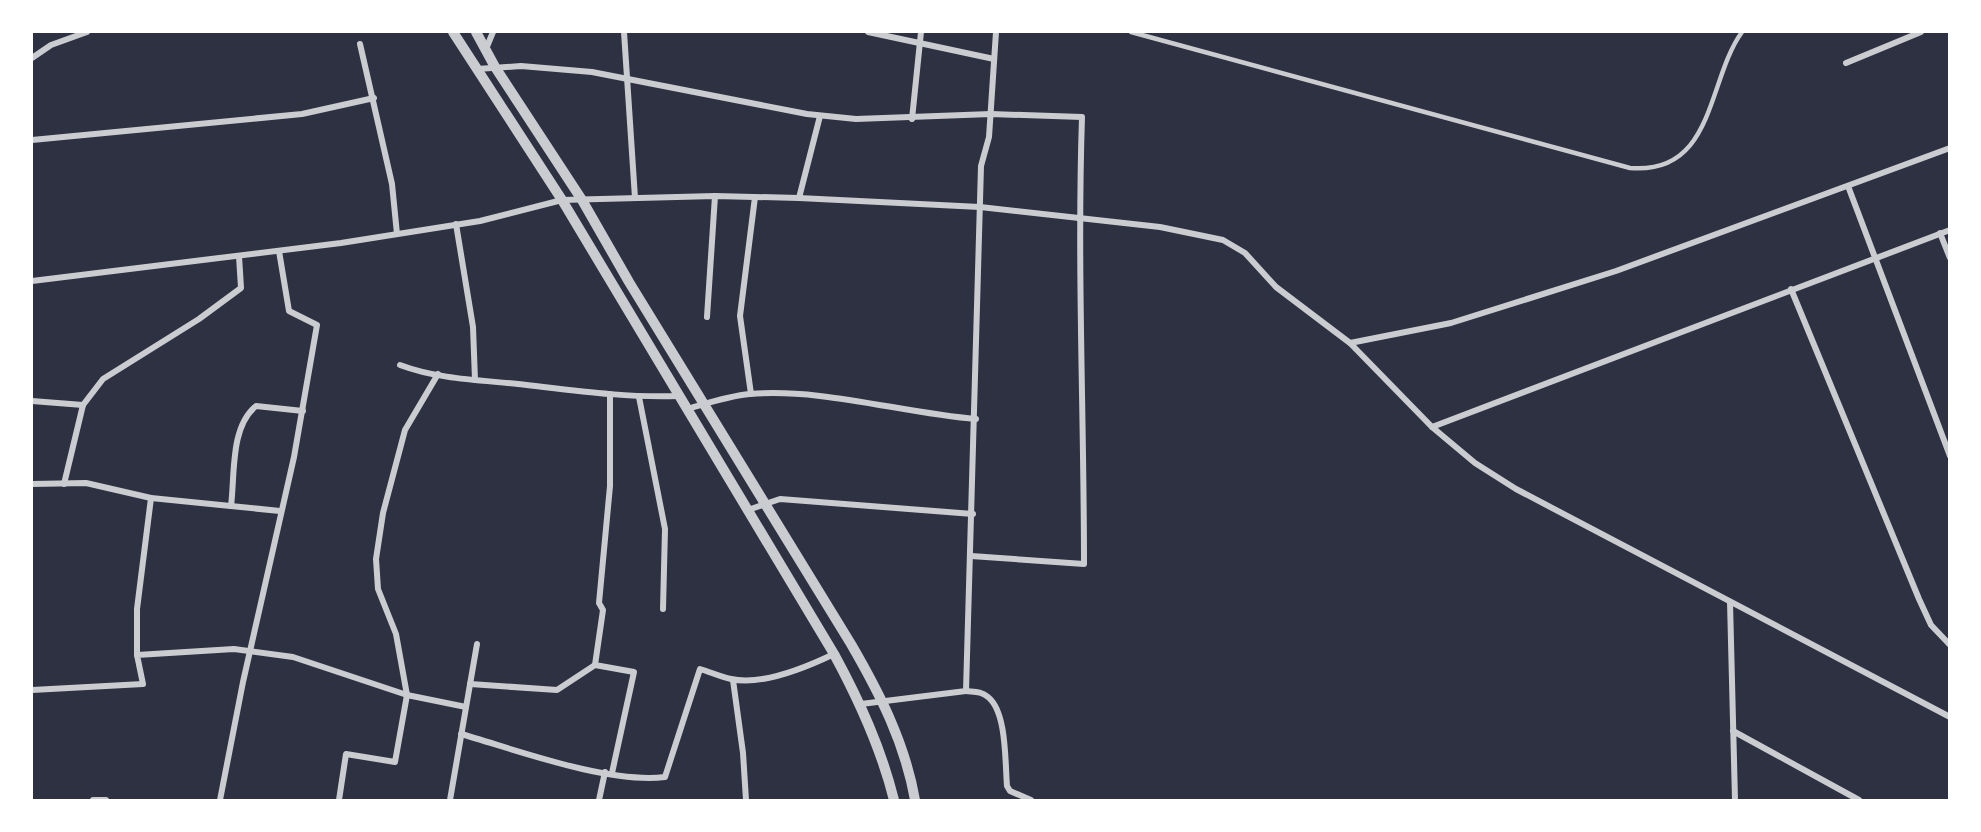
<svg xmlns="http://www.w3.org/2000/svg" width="1981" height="832" viewBox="0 0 1981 832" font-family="Spectral,serif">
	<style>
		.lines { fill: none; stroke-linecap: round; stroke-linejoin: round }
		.service { stroke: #caccd0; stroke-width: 4.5 }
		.minor { stroke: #caccd0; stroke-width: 6 }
		.tertiary { stroke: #caccd0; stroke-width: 10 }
	</style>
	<rect width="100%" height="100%" fill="#2d3142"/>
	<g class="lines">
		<!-- service -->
		<path class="service" d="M1131,32L1630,168C1715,175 1707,80 1742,32"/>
		<!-- minor -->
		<g class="minor">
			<polyline points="624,32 635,198"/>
			<polyline points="868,32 994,59"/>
			<polyline points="360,44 392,184 397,234"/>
			<polyline points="486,49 493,32"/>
			<polyline points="32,58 51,45 87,32"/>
			<polyline points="1846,63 1921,32"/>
			<path d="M477,69L521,66L592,72L807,114L856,119L991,114L1082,117C1077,266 1084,415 1084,564L971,556"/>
			<polyline points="912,119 921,32"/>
			<polyline points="32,140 302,114 374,98"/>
			<polyline points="1848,186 1950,456"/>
			<polyline points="799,198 820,116"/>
			<polyline points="456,224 473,327 475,380"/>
			<polyline points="1940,233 1950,258"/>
			<polyline points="32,281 341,243 480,221 562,200 715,196 799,198 980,207 1160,227 1223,240 1245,253 1276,287 1350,343 1432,427 1475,463 1516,489 1950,717"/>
			<polyline points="1791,289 1919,599 1931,625 1950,645"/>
			<polyline points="707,317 715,196"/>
			<polyline points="1350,343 1451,323 1616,271 1950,148"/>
			<path d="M400,365C437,379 479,380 518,384C571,390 625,398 678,396"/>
			<polyline points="610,394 610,486 599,603 603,610 595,665 634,672 612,773"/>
			<polyline points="751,394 740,316 755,197"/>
			<polyline points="639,397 665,529 663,609"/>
			<polyline points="32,401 83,405"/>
			<path d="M687,409C708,403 728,396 750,394C823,388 902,413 976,419"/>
			<polyline points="1432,427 1950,230"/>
			<polyline points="32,484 86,483 151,498 280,511"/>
			<polyline points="64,484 83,405 103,379 199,319 241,288 239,256"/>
			<path d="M231,506C235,475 230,427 256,406L303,411"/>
			<polyline points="748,510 780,499 973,514"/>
			<polyline points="1730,602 1735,800"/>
			<polyline points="137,655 137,609 151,498"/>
			<polyline points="733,680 743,753 746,800"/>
			<polyline points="470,684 557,690 595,665"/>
			<polyline points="32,690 143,684 137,655 234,649 293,657 407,695 466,707"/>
			<path d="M966,691C974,692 981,691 988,697C1007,712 1005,763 1007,786L1010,791L1031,800"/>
			<polyline points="861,704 966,691 981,166 989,137 996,32"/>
			<polyline points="1733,731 1859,800"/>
			<path d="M461,734C517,750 608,784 665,777L700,669C710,672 721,677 731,679C762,686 807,667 834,654"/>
			<polyline points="93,800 106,800"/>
			<polyline points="220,800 243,682 294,457 317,325 289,311 279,251"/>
			<polyline points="339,800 346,754 395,762 407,695 396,634 378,589 376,559 383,513 405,430 438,374"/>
			<polyline points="450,800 477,644"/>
			<polyline points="599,800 605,772"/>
		</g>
		<!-- tertiary -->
		<g class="tertiary">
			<path d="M453,32L562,200L834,654C860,702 881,748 894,800"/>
			<path d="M476,32L495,67L582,200L629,282L851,644C880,694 905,743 915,800"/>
		</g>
	</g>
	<!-- border -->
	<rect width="1981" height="832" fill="none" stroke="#ffffff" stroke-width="66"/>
</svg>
